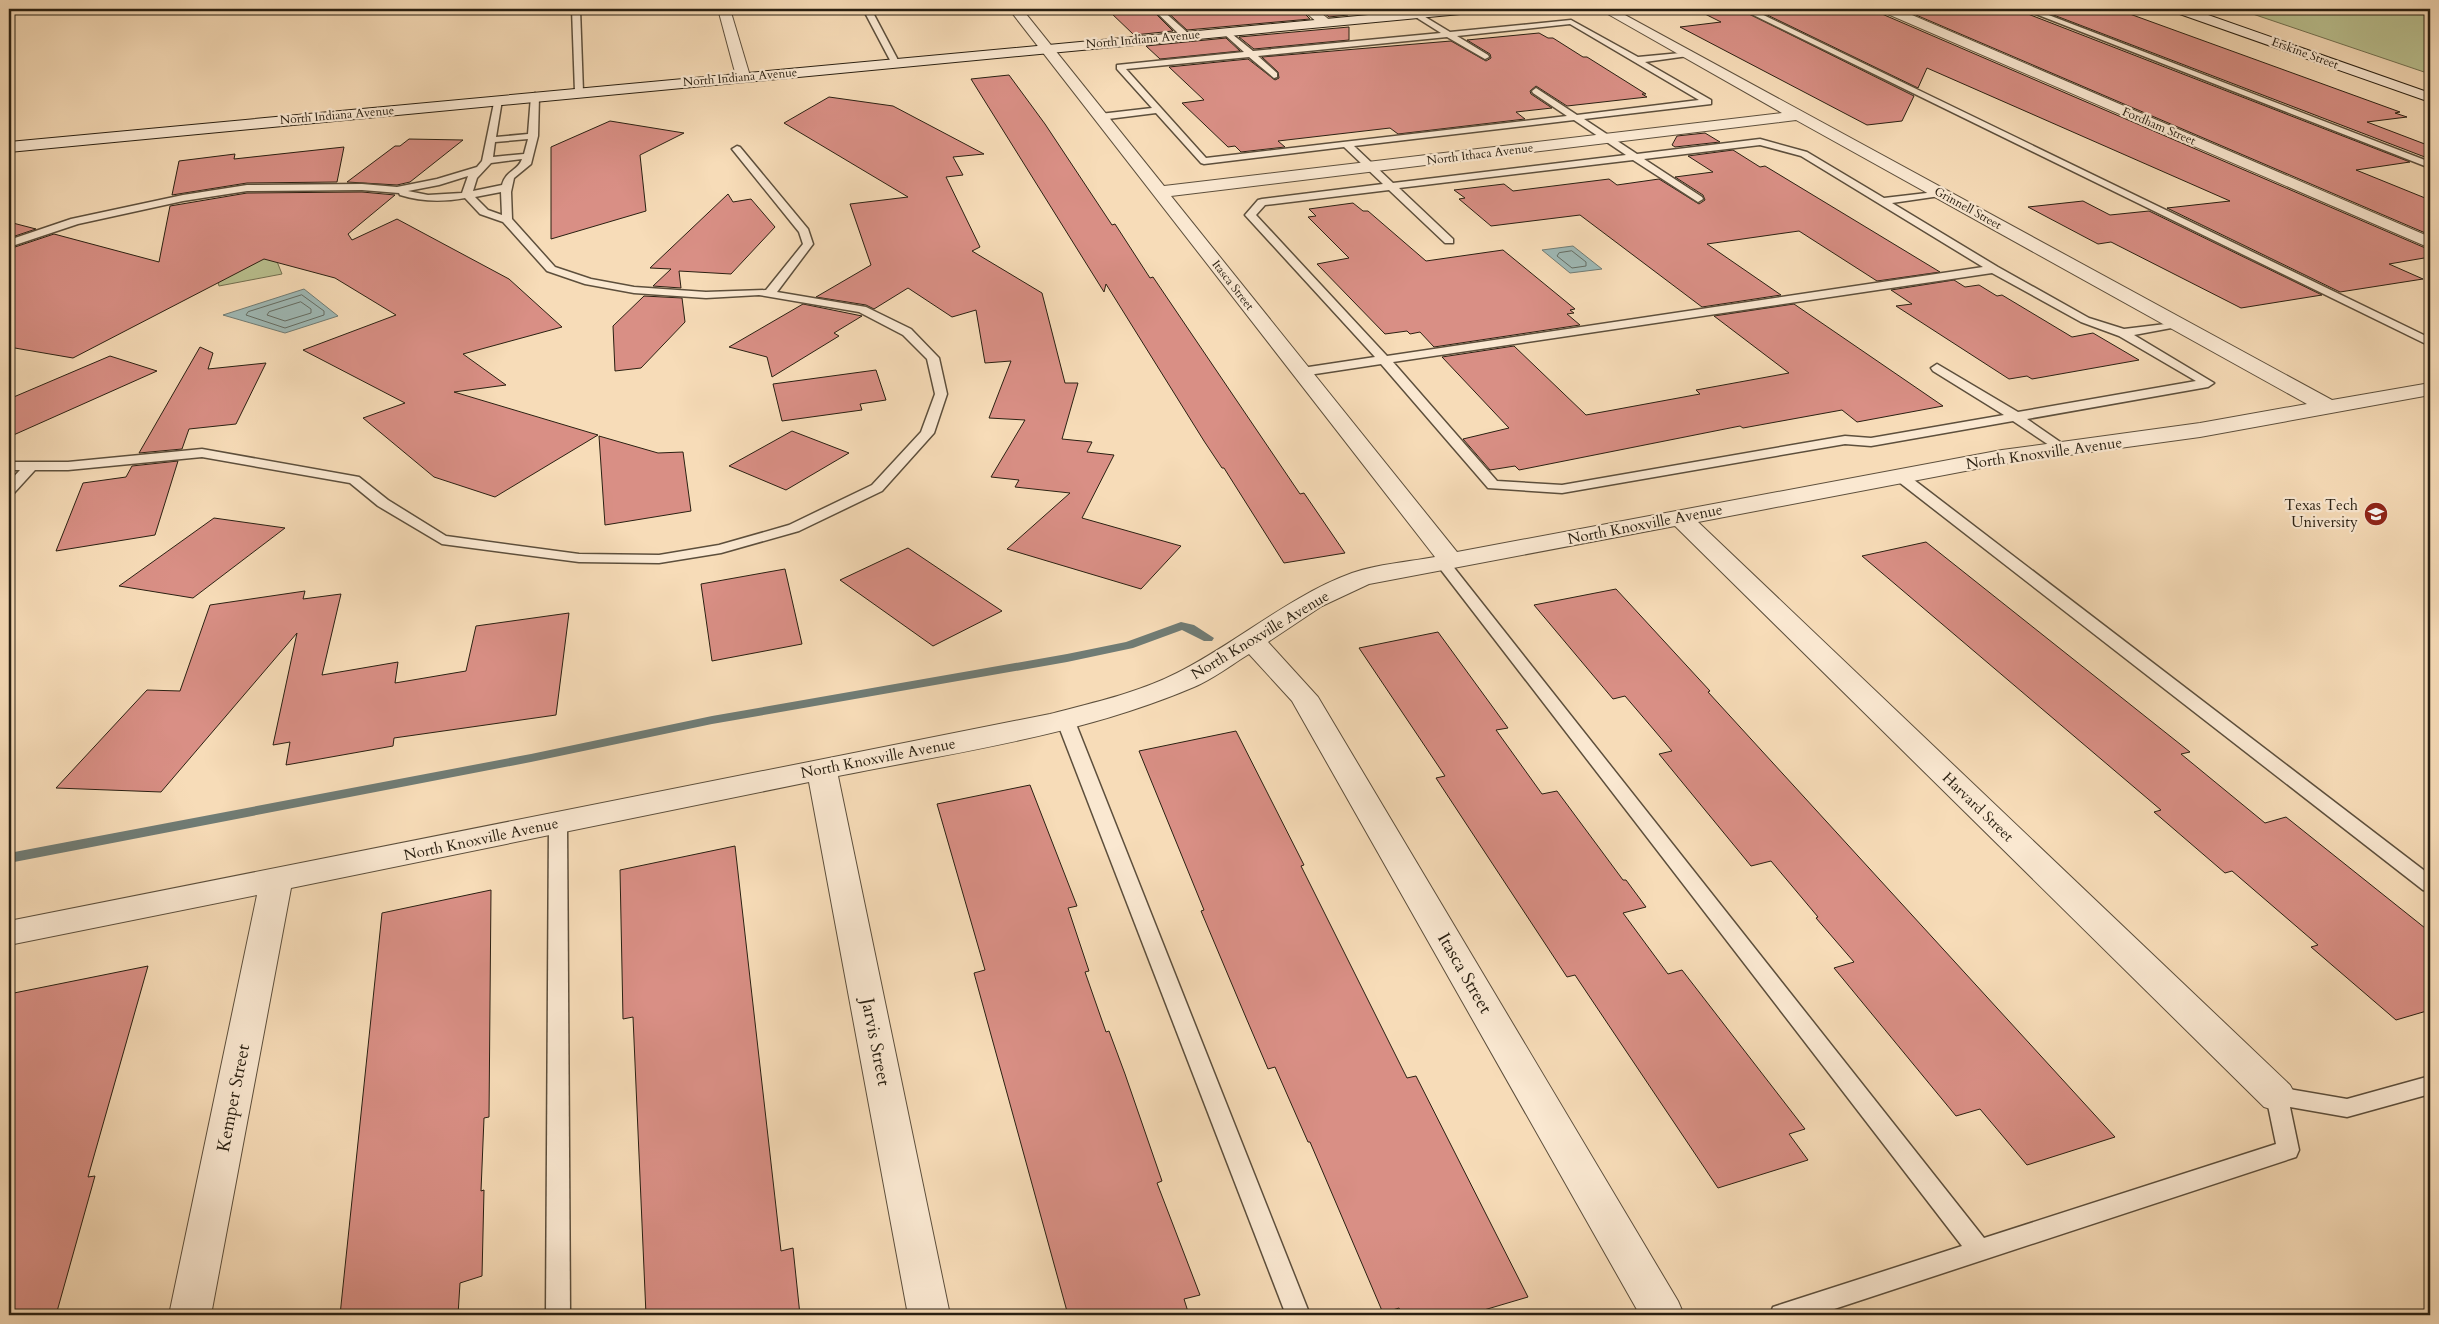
<svg xmlns="http://www.w3.org/2000/svg" width="2439" height="1324" viewBox="0 0 2439 1324" font-family="Cardo,serif">
	<style>
		.green { fill: #bac190; stroke: #727051 }
		.water { fill: #9fbab7; stroke: #707c75 }
		.lines { fill: none; stroke-linecap: round; stroke-linejoin: round }
		.shore { stroke: #646d64; stroke-width: 1 }
		.stream { fill: #707c75; fill-rule: evenodd }
		.building { fill: #d98f85; stroke: #2a2012 }
		.service-casing { stroke: #5d4f3c; stroke-width: 3 }
		.minor-casing { stroke: #5d4f3c; stroke-width: 2 }
		.secondary-casing { stroke: #2a2012; stroke-width: 2 }
		.service { fill: #fae8d1; fill-rule: evenodd }
		.minor { fill: #fae8d1; fill-rule: evenodd }
		.secondary { fill: #fae8d1; fill-rule: evenodd }
		.labels { text-anchor: middle; stroke-width: 4.5; stroke-linejoin: round; paint-order: stroke }
		.far-street-label { font-size: 12px; fill: #2a2012; stroke: #fae8d1 }
		.street-label { font-size: 15px; fill: #2a2012; stroke: #fae8d1 }
		.poi-label { font-size: 15px; fill: #2a2012; stroke: #fae8d1; text-anchor: end }
		.near-street-label { font-size: 18px; fill: #2a2012; stroke: #fae8d1 }
	</style>
	<rect width="100%" height="100%" fill="#f7dcb8"/>
	<filter id="stains"><feTurbulence type="fractalNoise" baseFrequency=".004" numOctaves="4"/><feColorMatrix values="0 0 0 0 .2 0 0 0 0 .09 0 0 0 0 .02 0 0 0 .5 -.17"/></filter>
	<radialGradient id="worn" r=".72"><stop offset=".6" stop-color="#630" stop-opacity="0"/><stop offset="1" stop-color="#630" stop-opacity=".3"/></radialGradient>
	<!-- green -->
	<g class="green">
		<polygon points="2238,9 2430,9 2430,74"/>
		<polygon points="208,243 274,254 282,274 219,286"/>
	</g>
	<!-- water -->
	<g class="water">
		<polygon points="1573,246 1602,269 1570,273 1542,250"/>
		<polygon points="304,289 338,316 285,333 223,315"/>
	</g>
	<g class="lines">
		<!-- shore -->
		<g class="shore">
			<polygon points="1572,251 1586,262 1586,266 1572,268 1557,256 1559,253"/>
			<polygon points="302,295 324,311 324,315 285,328 246,315 248,312"/>
			<polygon points="301,302 311,309 311,313 285,321 267,315 269,312"/>
		</g>
		<!-- stream -->
		<polygon class="stream" points="1181,622 1194,625 1214,638 1212,641 1204,641 1182,630 1133,648 1067,662 712,724 531,762 9,863 9,853 531,754 712,716 1067,654 1126,642"/>
	</g>
	<!-- building -->
	<g class="building">
		<polygon points="1144,9 1151,9 1173,31 1134,35 1110,12"/>
		<polygon points="1164,9 1300,9 1310,19 1187,30"/>
		<polygon points="1319,9 1348,9 1348,15 1329,17"/>
		<polygon points="1695,9 1739,9 1914,96 1902,121 1867,125 1680,27 1721,22"/>
		<polygon points="1755,9 1880,9 1882,14 2430,250 2430,257 2389,264 2423,279 2340,292 2167,208 2230,201 1927,68 1918,88"/>
		<polygon points="1902,9 1991,9 1997,11 2015,9 2410,162 2356,170 2430,200 2430,235"/>
		<polygon points="2116,9 2400,112 2395,113 2407,117 2367,122 2430,146 2430,159 2051,14"/>
		<polygon points="1349,27 1349,40 1254,49 1239,37"/>
		<polygon points="1539,33 1548,38 1553,38 1583,57 1587,57 1646,94 1642,94 1647,97 1567,106 1536,86 1530,91 1531,94 1552,108 1516,112 1525,119 1398,134 1390,128 1278,141 1285,147 1241,152 1235,146 1228,147 1182,103 1204,100 1169,67 1248,59 1275,80 1279,78 1278,72 1262,57 1451,41 1486,61 1491,58 1490,54 1467,40"/>
		<polygon points="1226,38 1240,51 1160,59 1146,46"/>
		<polygon points="1009,75 1045,124 1112,225 1115,224 1150,278 1153,277 1300,494 1304,493 1345,553 1284,563 1224,468 1222,468 1204,441 1106,284 1104,292 971,79"/>
		<polygon points="829,97 893,106 984,154 953,157 963,175 946,177 980,247 972,251 1042,293 1065,383 1078,383 1062,439 1092,442 1087,452 1114,455 1082,518 1181,546 1141,589 1007,549 1070,493 1015,487 1019,480 991,477 1025,420 989,418 1011,361 985,363 976,310 952,317 908,288 874,309 866,305 816,297 871,265 850,204 908,197 784,123"/>
		<polygon points="610,121 684,133 640,155 646,211 551,239 551,147"/>
		<polygon points="1705,133 1720,142 1675,147 1672,145 1677,136"/>
		<polygon points="409,139 463,140 410,182 397,185 347,182 395,146 400,146"/>
		<polygon points="344,147 337,182 247,183 172,195 179,161 235,154 234,159"/>
		<polygon points="1733,150 1760,167 1765,166 1940,272 1877,281 1799,231 1707,244 1781,295 1702,307 1580,215 1491,226 1459,199 1465,198 1454,190 1504,184 1513,191 1609,179 1617,185 1659,179 1699,204 1705,200 1703,195 1675,177 1713,172 1688,156"/>
		<polygon points="362,192 395,195 348,234 352,240 397,219 509,279 562,327 463,354 506,385 454,392 598,435 495,497 434,477 363,418 405,403 303,350 396,315 335,278 264,259 73,358 9,347 9,249 54,234 159,262 170,206 247,193"/>
		<polygon points="728,194 733,202 751,199 775,227 731,274 679,271 681,288 653,286 671,269 650,268"/>
		<polygon points="2083,201 2110,215 2149,211 2322,295 2241,308 2111,242 2098,244 2028,207"/>
		<polygon points="1353,203 1363,211 1368,211 1426,261 1503,250 1575,309 1570,310 1574,313 1567,314 1580,325 1434,347 1420,332 1410,334 1407,331 1385,334 1317,264 1349,258 1308,217 1316,216 1309,209"/>
		<polygon points="9,222 36,229 9,238"/>
		<polygon points="1954,280 1965,287 1979,285 1997,296 2002,295 2072,337 2093,333 2139,360 2032,379 2027,376 2009,379 1896,306 1912,304 1891,290"/>
		<polygon points="644,296 682,298 685,322 641,368 615,371 613,326"/>
		<polygon points="803,304 862,316 834,333 839,336 772,377 767,357 729,347"/>
		<polygon points="1794,304 1943,406 1857,422 1842,410 1743,428 1740,426 1519,470 1515,466 1490,470 1463,439 1509,428 1442,357 1514,346 1586,415 1700,394 1696,390 1789,373 1714,316"/>
		<polygon points="200,347 213,353 208,369 266,363 236,424 189,429 182,449 139,453"/>
		<polygon points="110,356 157,371 9,437 9,399"/>
		<polygon points="876,370 886,400 860,404 862,410 782,421 773,384"/>
		<polygon points="792,431 849,453 786,490 729,466"/>
		<polygon points="599,436 658,453 683,452 691,511 605,525"/>
		<polygon points="178,461 155,535 56,551 83,483 126,477 132,466"/>
		<polygon points="214,518 285,528 193,598 119,586"/>
		<polygon points="1926,542 2190,752 2181,754 2265,823 2286,817 2430,932 2430,1010 2396,1020 2311,947 2318,945 2232,871 2225,873 2154,812 2161,810 1862,556"/>
		<polygon points="908,548 975,593 1002,611 933,646 840,580"/>
		<polygon points="785,569 802,644 712,661 701,584"/>
		<polygon points="1616,589 1710,691 1708,692 2115,1137 2027,1165 1980,1109 1956,1116 1834,968 1854,962 1816,918 1818,917 1771,861 1751,866 1659,754 1672,751 1625,696 1613,699 1534,605"/>
		<polygon points="305,591 303,599 341,594 322,675 398,662 395,683 466,671 476,626 569,613 556,715 394,738 393,746 286,765 290,742 273,745 297,633 161,792 56,788 147,690 180,691 210,605"/>
		<polygon points="1438,632 1508,728 1496,730 1542,794 1557,791 1623,880 1626,880 1646,907 1623,913 1668,974 1682,970 1805,1129 1789,1134 1808,1160 1718,1188 1575,975 1567,977 1436,778 1445,776 1359,648"/>
		<polygon points="1236,731 1304,865 1301,866 1407,1078 1416,1076 1528,1297 1467,1315 1402,1315 1399,1308 1383,1313 1310,1142 1308,1142 1275,1067 1268,1069 1247,1020 1201,911 1204,910 1139,751"/>
		<polygon points="1030,785 1077,906 1068,908 1089,971 1085,972 1106,1032 1109,1031 1125,1074 1162,1181 1157,1183 1200,1295 1184,1299 1189,1315 1068,1315 974,973 985,970 937,804"/>
		<polygon points="735,846 781,1251 793,1248 800,1315 646,1315 633,1017 623,1019 620,870"/>
		<polygon points="491,890 489,1117 484,1118 481,1191 484,1190 482,1276 460,1283 458,1315 340,1315 382,913"/>
		<polygon points="148,966 88,1177 95,1176 56,1315 9,1315 9,994"/>
	</g>
	<g class="lines">
		<!-- service casing -->
		<g class="service-casing">
			<g id="service">
				<polygon points="572,9 580,9 583,92 579,95 575,92"/>
				<polygon points="863,9 871,9 899,62 898,64 891,62"/>
				<polygon points="1153,9 1161,9 1188,33 1188,37 1182,37"/>
				<polygon points="1741,9 1751,9 2430,338 2430,346"/>
				<polygon points="2023,9 2033,9 2430,162 2430,168"/>
				<path d="M1417,12L1450,32L1571,20L1638,57L1691,52V56H1688L1645,62L1711,100V104L1584,119L1637,154L1760,139L1807,152L1884,198L1944,191L1945,193L1940,196L1892,203L1998,267L2089,318L2124,329L2182,322L2184,324L2182,326L2134,335L2214,383L2208,387L2027,419L2066,446L2068,449L2066,452L2061,453L2013,421L1871,446L1845,444L1562,493L1488,488L1381,364L1302,376L1296,372L1302,368L1375,357L1245,215L1258,200L1262,199L1383,184L1344,147L1204,164L1201,163L1156,113L1100,120L1095,117L1100,114L1152,108L1117,69V65L1244,52L1224,34L1223,32L1227,30L1253,51L1441,33L1414,16L1413,14ZM1570,24L1699,100L1577,115L1536,88L1532,91L1533,93L1567,116L1206,158L1126,69L1249,57L1274,78L1277,77V73L1258,56L1447,37L1485,59L1489,57L1488,55L1457,36ZM1574,120L1626,155L1393,183L1354,146ZM1760,145L1801,156L1983,267L1387,356L1256,215L1265,205L1389,190L1445,243H1453V239L1399,188L1633,160L1698,202L1703,199L1702,197L1644,159ZM1992,273L2081,322L2119,336L2196,381L2018,412L1937,364L1931,368L1933,371L2004,415L1871,438L1845,436L1562,485L1497,481L1393,362Z"/>
				<path d="M535,93L539,96L538,136L531,164L514,178L511,192L512,219L555,267L591,279L634,287L706,292L766,290L803,244L799,232L732,149L737,146L740,147L808,229L813,244L777,292L866,307L911,329L939,358L947,394L934,433L882,491L799,531L721,553L659,563L579,562L442,544L378,506L350,483L202,457L68,470H35L14,493L9,494V482L20,470H9V462H68L202,449L359,477L388,500L446,536L579,554L659,555L719,545L789,525L872,485L921,432L935,394L927,359L903,335L859,312L759,295L706,298L634,293L585,284L547,271L503,222L480,214L465,198C443,202 422,202 400,195L399,193L362,190L247,191L183,201L78,224L9,247V240L71,219L183,195L247,185L362,184L397,187L437,179L477,167L482,161L495,98L502,100L496,137L528,134L531,96ZM528,139L524,154L493,157L495,142ZM522,159C518,171 506,170 502,185L473,191L477,178L491,163ZM468,176L462,193L428,195L408,191L439,185ZM501,192L502,215L488,210L475,197Z"/>
				<polygon points="1900,472 1905,473 2430,875 2430,892 2423,890 1895,479 1893,476 1895,473"/>
				<polygon points="1443,559 1448,560 1984,1238 2276,1144 2266,1096 2269,1090 2277,1087 2347,1099 2430,1076 2430,1094 2347,1117 2290,1107 2299,1150 2296,1157 1816,1315 1770,1315 1773,1307 1782,1304 1962,1246 1438,566 1436,563"/>
				<polygon points="1065,714 1071,715 1074,719 1310,1315 1286,1315 1056,719 1059,715"/>
				<polygon points="558,817 564,819 567,823 570,1315 546,1315 549,823 552,819"/>
			</g>
		</g>
		<!-- minor casing -->
		<g class="minor-casing">
			<g id="minor">
				<polygon points="718,9 730,9 750,76 748,79 743,80 736,76"/>
				<path d="M1009,9H1022L1164,186L1782,113L1599,9H1614L2332,400L2430,383V395L2200,437L2002,464L1698,522L2290,1085L2296,1096L2290,1107L2277,1111L2264,1107L1675,526L1369,584L1322,606L1268,642L1318,697L1678,1301L1684,1315H1640L1292,701L1249,654C1231,665 1213,679 1194,687C1082,735 957,752 838,776L950,1315H908L809,782L291,888L211,1315H169L257,895L9,945V921L1050,714C1092,703 1138,693 1177,673C1237,643 1289,596 1352,573C1378,564 1408,562 1435,557ZM1796,120L2307,404L2200,423L2002,450L1457,552L1171,196Z"/>
				<polygon points="1302,9 1316,9 1332,22 1330,25 1320,25"/>
				<polygon points="1882,9 1898,9 2430,237 2430,248 1883,12"/>
			</g>
		</g>
		<!-- secondary casing -->
		<g class="secondary-casing">
			<g id="secondary">
				<polygon points="1432,9 1477,9 1471,13 9,152 9,142"/>
				<polygon points="2173,9 2191,9 2430,93 2430,102 2174,12"/>
			</g>
		</g>
		<!-- service -->
		<use href="#service" class="service"/>
		<!-- minor -->
		<use href="#minor" class="minor"/>
		<!-- secondary -->
		<use href="#secondary" class="secondary"/>
	</g>
	<!-- icons -->
	<defs>
		<g id="university-disc" transform="scale(1.25)"><circle r="9.5" fill="#8f2418" stroke="#fae8d1"/><path d="M0-5L7-2L0 1L-7-2ZM-4 1L0 2.5L4 1V4Q0 6-4 4Z" fill="#fff"/></g>
	</defs>
	<g fill-rule="evenodd">
		<use href="#university-disc" x="2376" y="514"/>
	</g>
	<g class="labels">
		<!-- far-street labels -->
		<g class="far-street-label">
			<text transform="translate(1143 39) rotate(-5)" y="4">North Indiana Avenue</text>
			<text transform="translate(2305 53) rotate(20)" y="4">Erskine Street</text>
			<text transform="translate(740 77) rotate(-5)" y="4">North Indiana Avenue</text>
			<text transform="translate(337 115) rotate(-5)" y="4">North Indiana Avenue</text>
			<text transform="translate(2159 126) rotate(23)" y="4">Fordham Street</text>
			<text transform="translate(1480 154) rotate(-7)" y="4">North Ithaca Avenue</text>
			<text transform="translate(1968 208) rotate(29)" y="4">Grinnell Street</text>
			<text transform="translate(1233 285) rotate(52)" y="4">Itasca Street</text>
		</g>
		<!-- street labels -->
		<g class="street-label">
			<text transform="translate(2044 453) rotate(-8)" y="5">North Knoxville Avenue</text>
			<text transform="translate(1645 524) rotate(-11)" y="5">North Knoxville Avenue</text>
			<text transform="translate(1260 635) rotate(-31)" y="5">North Knoxville Avenue</text>
			<text transform="translate(878 758) rotate(-11)" y="5">North Knoxville Avenue</text>
			<text transform="translate(1978 807) rotate(44)" y="5">Harvard Street</text>
			<text transform="translate(481 839) rotate(-12)" y="5">North Knoxville Avenue</text>
		</g>
		<!-- poi labels -->
		<g class="poi-label">
			<text x="2358" y="510">Texas Tech<tspan x="2358" dy="17">University</tspan></text>
		</g>
		<!-- near-street labels -->
		<g class="near-street-label">
			<text transform="translate(1465 973) rotate(60)" y="6">Itasca Street</text>
			<text transform="translate(876 1042) rotate(79)" y="6">Jarvis Street</text>
			<text transform="translate(233 1098) rotate(-79)" y="6">Kemper Street</text>
		</g>
	</g>
	<!-- margin -->
	<rect width="2439" height="1324" fill="none" stroke="#f7dcb8" stroke-width="30"/>
	<rect x="10" y="10" width="2419" height="1304" fill="none" stroke="#2a2012" stroke-width="2.5"/>
	<rect x="15" y="15" width="2409" height="1294" fill="none" stroke="#2a2012"/>
	<rect width="100%" height="100%" filter="url(#stains)"/>
	<rect width="100%" height="100%" fill="url(#worn)"/>
</svg>
